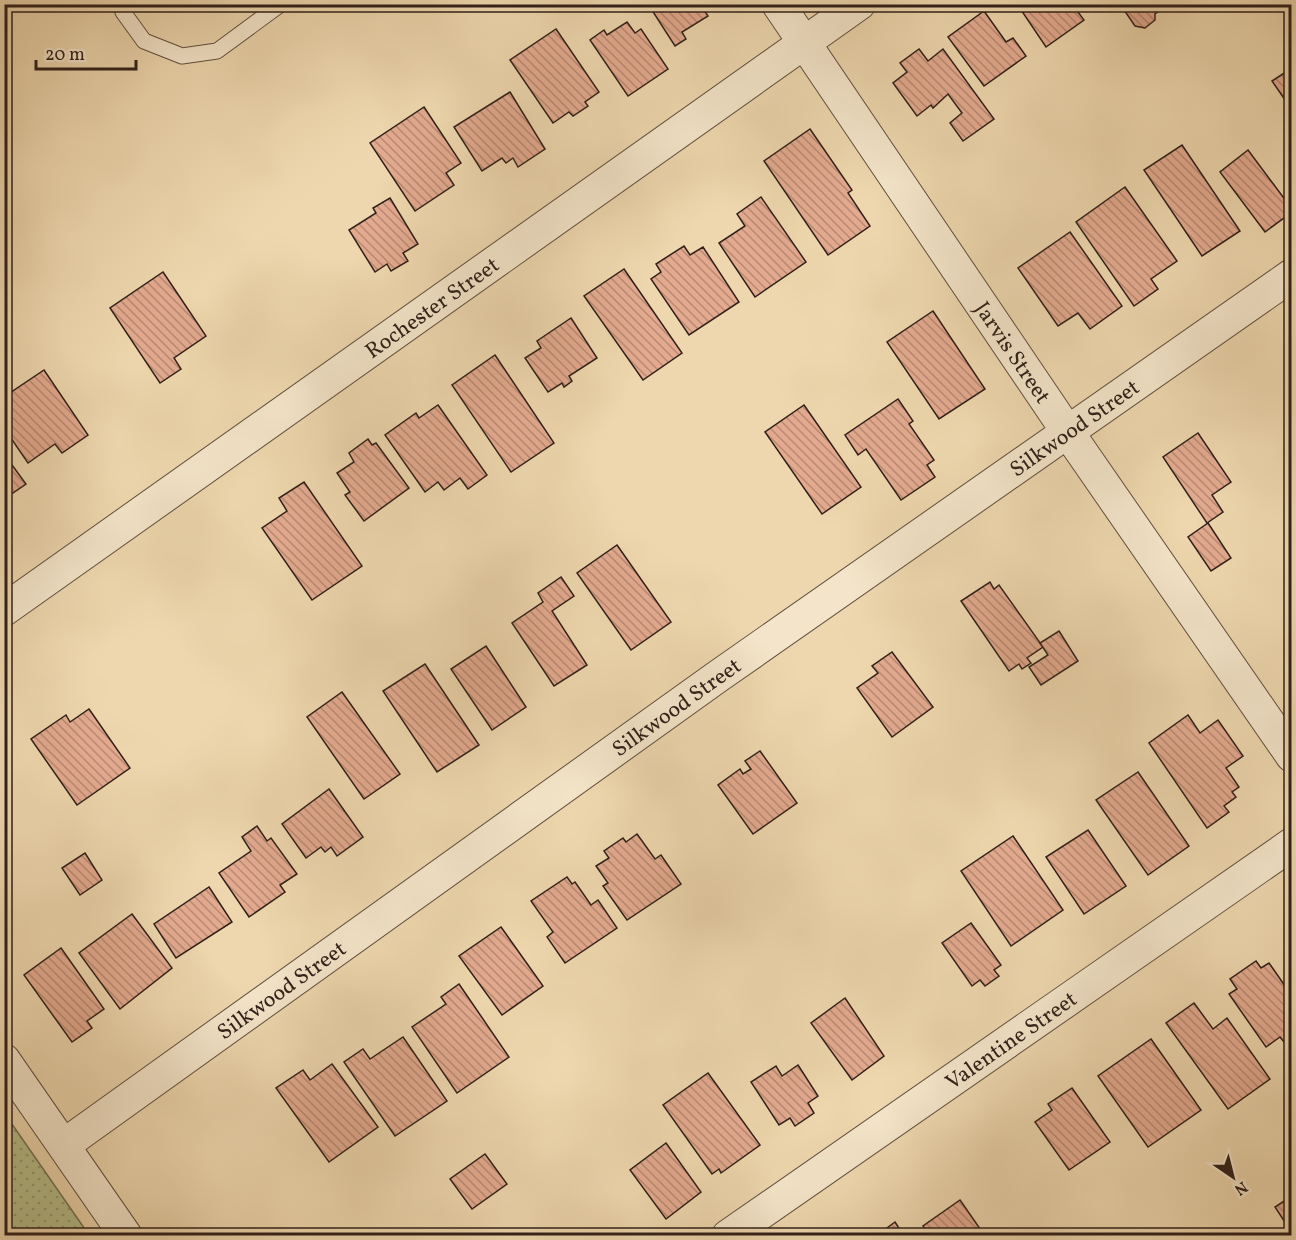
<svg xmlns="http://www.w3.org/2000/svg" width="1296" height="1240" viewBox="0 0 1296 1240" font-family="Vollkorn,serif">
	<style>
		.park { fill: url(#park-dots); stroke: #737053; stroke-width: 1.5 }
		.building { fill: url(#building-back-hatch); stroke: #30201a; stroke-width: 1.5 }
		.lines { fill: none; stroke-linecap: round; stroke-linejoin: round }
		.lane-casing { stroke: #604e3f; stroke-width: 17 }
		.street-casing { stroke: #604e3f; stroke-width: 34 }
		.lane { stroke: #f4e5ca; stroke-width: 15 }
		.street { stroke: #f4e5ca; stroke-width: 32 }
		.labels { text-anchor: middle; stroke-width: 4.5; stroke-linejoin: round; paint-order: stroke }
		.street-label { font-size: 22px; fill: #30201a; stroke: #f4e5ca }
	</style>
	<defs>
		<pattern id="park-dots" width="8" height="8" patternUnits="userSpaceOnUse" patternTransform="scale(1.5)"><rect width="8" height="8" fill="#b6bf8c"/><path d="M2 2h.1M6 6h.1" fill="none" stroke="#949b72" stroke-width="1.8" stroke-linecap="round"/></pattern>
		<pattern id="building-back-hatch" width="6" height="6" patternUnits="userSpaceOnUse" patternTransform="scale(1.5)"><rect width="6" height="6" fill="#e3aa8f"/><path d="M-1 5l2 2M0 0l6 6M5-1l2 2" fill="none" stroke="#b88a74"/></pattern>
	</defs>
	<rect width="100%" height="100%" fill="#eed7ae"/>
	<filter id="stains"><feTurbulence type="fractalNoise" baseFrequency=".00333" numOctaves="4"/><feColorMatrix values="0 0 0 0 .2 0 0 0 0 .09 0 0 0 0 .02 0 0 0 .5 -.17"/></filter>
	<radialGradient id="worn" r=".72"><stop offset=".6" stop-color="#630" stop-opacity="0"/><stop offset="1" stop-color="#630" stop-opacity=".3"/></radialGradient>
	<!-- park -->
	<polygon class="park" points="4,1114 5,1114 89,1235 5,1235"/>
	<!-- building -->
	<g class="building">
		<polygon points="648,4 700,4 708,16 682,32 686,39 675,46"/>
		<polygon points="1017,4 1072,4 1084,20 1046,47"/>
		<polygon points="1120,4 1169,4 1155,14 1155,20 1145,28 1135,26"/>
		<polygon points="984,11 1006,42 1013,38 1026,56 984,86 948,37"/>
		<polygon points="627,22 635,33 641,29 668,69 628,96 590,40 604,30 607,35"/>
		<polygon points="556,29 599,92 585,102 588,106 573,116 569,112 553,123 510,60"/>
		<polygon points="919,49 928,61 943,49 994,119 963,141 950,123 962,113 948,94 933,108 931,105 917,116 893,83 907,72 900,63"/>
		<polygon points="1292,68 1292,110 1272,81"/>
		<polygon points="510,92 545,149 518,167 513,158 506,163 502,158 482,171 454,127"/>
		<polygon points="424,107 461,163 446,173 454,185 415,211 370,143"/>
		<polygon points="810,129 852,190 848,193 870,226 828,255 764,161"/>
		<polygon points="1182,145 1240,231 1202,256 1144,170"/>
		<polygon points="1248,150 1292,209 1292,212 1265,232 1220,172"/>
		<polygon points="1125,187 1177,261 1151,279 1158,289 1134,306 1076,222"/>
		<polygon points="761,197 806,262 755,297 719,243 745,226 737,214"/>
		<polygon points="390,198 418,244 403,253 408,261 391,271 387,264 375,272 349,230 376,213 373,208"/>
		<polygon points="1070,232 1122,306 1090,329 1078,313 1058,326 1018,268"/>
		<polygon points="684,246 690,255 703,247 739,302 689,335 651,279 661,272 656,264"/>
		<polygon points="624,269 682,353 643,380 584,296"/>
		<polygon points="163,272 206,336 174,358 181,369 160,383 110,308"/>
		<polygon points="933,311 985,389 939,419 887,342"/>
		<polygon points="571,318 597,358 569,376 572,381 564,387 562,383 548,392 525,358 541,348 537,341"/>
		<polygon points="495,355 554,443 511,472 452,385"/>
		<polygon points="44,370 88,435 62,453 55,444 28,463 4,428 4,397"/>
		<polygon points="898,399 913,421 909,424 934,460 927,465 935,477 901,500 866,449 858,455 845,435"/>
		<polygon points="438,405 487,475 468,489 460,478 444,490 438,482 425,492 385,435 416,413 419,418"/>
		<polygon points="804,405 861,487 822,514 765,432"/>
		<polygon points="1198,433 1231,482 1212,495 1223,512 1207,523 1163,457"/>
		<polygon points="368,439 372,445 376,443 409,488 364,521 345,495 350,492 337,473 354,462 349,453"/>
		<polygon points="4,454 26,484 4,499"/>
		<polygon points="304,482 362,566 312,600 262,528 287,511 279,498"/>
		<polygon points="1208,523 1231,558 1211,571 1188,537"/>
		<polygon points="617,545 671,622 631,650 577,573"/>
		<polygon points="561,577 574,596 552,611 587,665 554,686 512,623 543,602 538,593"/>
		<polygon points="990,582 994,589 999,585 1043,647 1027,658 1031,663 1022,669 1019,664 1009,671 961,601"/>
		<polygon points="1059,631 1078,661 1041,685 1029,667 1048,655 1040,643"/>
		<polygon points="486,646 526,707 492,730 451,669"/>
		<polygon points="892,652 933,707 892,737 857,688 878,673 872,666"/>
		<polygon points="425,664 479,745 437,772 383,691"/>
		<polygon points="342,692 400,774 364,799 307,717"/>
		<polygon points="89,709 130,768 77,805 31,739 66,715 70,722"/>
		<polygon points="1188,715 1200,733 1218,720 1243,756 1226,768 1239,787 1232,792 1236,797 1224,806 1229,812 1207,828 1149,743"/>
		<polygon points="760,751 797,803 753,834 718,785 740,769 743,774 751,769 745,761"/>
		<polygon points="1138,772 1189,846 1148,875 1096,800"/>
		<polygon points="329,789 363,837 337,856 331,847 325,852 321,847 306,858 282,824"/>
		<polygon points="257,826 267,841 271,838 297,874 280,885 285,892 249,917 219,873 251,851 242,837"/>
		<polygon points="1088,830 1126,886 1084,914 1046,857"/>
		<polygon points="637,834 655,859 661,855 681,884 627,920 603,886 608,883 596,866 609,858 604,851 623,838 626,842"/>
		<polygon points="1013,836 1063,910 1011,946 961,871"/>
		<polygon points="85,853 102,880 80,895 62,868"/>
		<polygon points="567,877 572,884 575,882 591,905 598,900 617,928 565,963 547,937 553,932 531,901"/>
		<polygon points="209,887 232,922 176,958 154,924"/>
		<polygon points="132,914 172,968 120,1009 79,953"/>
		<polygon points="971,923 1001,965 994,970 999,976 985,986 980,980 972,986 942,943"/>
		<polygon points="501,927 543,986 502,1015 459,956"/>
		<polygon points="61,948 104,1009 87,1021 92,1028 72,1042 24,975"/>
		<polygon points="1256,961 1261,968 1269,963 1292,996 1292,1036 1284,1042 1280,1037 1266,1047 1229,994 1237,989 1230,979"/>
		<polygon points="459,984 509,1057 457,1093 412,1027 446,1004 441,997"/>
		<polygon points="845,998 884,1056 852,1080 811,1023"/>
		<polygon points="1194,1003 1213,1029 1227,1018 1270,1079 1228,1109 1166,1023"/>
		<polygon points="403,1037 447,1101 395,1136 344,1062 363,1049 370,1059"/>
		<polygon points="1151,1039 1201,1110 1148,1147 1098,1076"/>
		<polygon points="332,1064 378,1127 329,1162 276,1088 303,1070 310,1080"/>
		<polygon points="798,1065 818,1096 808,1103 814,1113 795,1126 790,1118 779,1125 751,1082 776,1066 782,1076"/>
		<polygon points="708,1073 760,1145 721,1173 719,1169 712,1174 663,1105"/>
		<polygon points="1072,1088 1110,1142 1069,1170 1035,1122 1052,1110 1048,1104"/>
		<polygon points="666,1143 701,1192 666,1219 630,1170"/>
		<polygon points="485,1154 507,1184 472,1209 450,1179"/>
		<polygon points="1292,1196 1292,1233 1275,1207"/>
		<polygon points="960,1200 985,1236 929,1236 923,1226"/>
		<polygon points="895,1222 904,1236 876,1236"/>
	</g>
	<g class="lines">
		<!-- lane casing -->
		<g class="lane-casing">
			<polyline id="lane" points="121,4 123,12 144,41 182,56 217,51 281,4"/>
		</g>
		<!-- street casing -->
		<g class="street-casing">
			<g id="street">
				<path id="s1" d="M778,4L1067,431L1292,756"/>
				<path id="s2" d="M4,610L859,4"/>
				<polyline points="4,1060 126,1236"/>
				<path id="s3" d="M64,1145L717,677L1292,275"/>
				<path id="s4" d="M728,1236L1292,844"/>
			</g>
		</g>
		<!-- lane -->
		<use href="#lane" class="lane"/>
		<!-- street -->
		<use href="#street" class="street"/>
	</g>
	<g class="labels">
		<!-- street labels -->
		<g class="street-label">
			<text dy="8" stroke="none"><textPath href="#s2" startOffset="524">Rochester Street</textPath></text>
			<text dy="8" stroke="none"><textPath href="#s1" startOffset="420">Jarvis Street</textPath></text>
			<text dy="8" stroke="none"><textPath href="#s3" startOffset="1239">Silkwood Street</textPath></text>
			<text dy="8" stroke="none"><textPath href="#s3" startOffset="753">Silkwood Street</textPath></text>
			<text dy="8" stroke="none"><textPath href="#s3" startOffset="267">Silkwood Street</textPath></text>
			<text dy="8" stroke="none"><textPath href="#s4" startOffset="344">Valentine Street</textPath></text>
		</g>
	</g>
	<!-- margin -->
	<rect width="1296" height="1240" fill="none" stroke="#eed7ae" stroke-width="24"/>
	<rect x="6" y="6" width="1284" height="1228" fill="none" stroke="#30201a" stroke-width="3"/>
	<rect x="12" y="12" width="1272" height="1216" fill="none" stroke="#30201a" stroke-width="1.5"/>
	<!-- north arrow -->
	<g transform="translate(1233 1177) rotate(145)" stroke="#f4e5ca" stroke-width="4.5" paint-order="stroke">
	<path d="M0-4.5L10 22L0 15L-10 22Z" fill="#30201a"/>
	<text y="-9" font-size="16" font-weight="bold" text-anchor="middle" fill="#30201a">N</text>
	</g>
	<!-- scale -->
	<path d="M36 60v9h100v-9" fill="none" stroke="#30201a" stroke-width="3"/>
	<text x="45" y="60" font-size="18" fill="#30201a" stroke="#f4e5ca" stroke-width="4.5" paint-order="stroke">20 m</text>
	<rect width="100%" height="100%" filter="url(#stains)"/>
	<rect width="100%" height="100%" fill="url(#worn)"/>
</svg>
